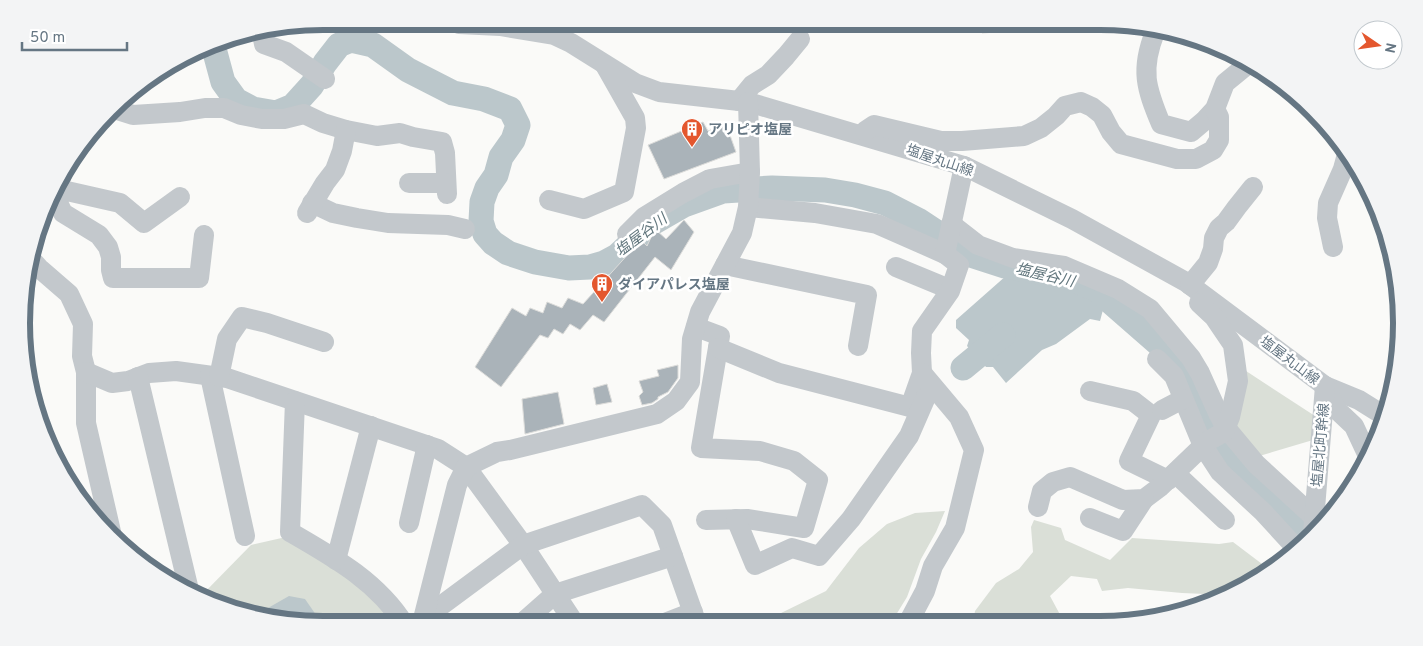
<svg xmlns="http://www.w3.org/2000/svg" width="1423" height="646" viewBox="0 0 1423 646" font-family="Overpass,'Noto Sans JP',sans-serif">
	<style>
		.green { fill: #dadfd7 }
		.water { fill: #bbc7cb }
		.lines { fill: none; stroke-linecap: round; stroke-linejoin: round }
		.river { stroke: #bbc7cb; stroke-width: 25 }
		.building { fill: #aab3b9; stroke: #dcdcda }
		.minor { stroke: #c3c8cc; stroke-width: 20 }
		.labels { text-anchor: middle; stroke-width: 5; stroke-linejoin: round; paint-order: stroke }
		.poi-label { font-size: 14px; font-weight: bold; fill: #657683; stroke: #fff; text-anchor: start }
		.street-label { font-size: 14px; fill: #657683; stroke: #fff }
		.water-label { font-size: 15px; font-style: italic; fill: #60757c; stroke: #fff }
		.rim { fill: none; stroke: #657683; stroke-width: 6 }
	</style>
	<rect width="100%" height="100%" fill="#fafaf8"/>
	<!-- green -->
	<g class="green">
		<polygon points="1243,369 1315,416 1313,440 1256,457 1233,429"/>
		<polygon points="945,511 936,532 921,559 907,597 891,623 770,623 779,614 826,591 859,548 887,524 915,513"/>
		<polygon points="1034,520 1061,528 1065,540 1110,560 1132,538 1219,544 1233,542 1270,570 1244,585 1231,584 1228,595 1182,593 1128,588 1102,591 1097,579 1071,576 1050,596 1064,622 973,623 975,611 996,583 1019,569 1033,552 1031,527"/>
		<polygon points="286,537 338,566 399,625 323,625 208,602 200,597 251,545"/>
	</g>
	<!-- water -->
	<g class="water">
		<polygon points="1007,275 1073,288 1104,306 1100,321 1090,319 1056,344 1042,350 1006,383 993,367 986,367 967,346 969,340 956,328 956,320"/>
		<polygon points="289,596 305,599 323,625 261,612"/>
	</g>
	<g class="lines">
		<!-- river -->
		<g class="river">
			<polyline points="213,45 223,82 236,100 253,109 276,113 293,106 312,85 325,63 339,45 351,40 373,45 408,70 453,93 484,99 510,109 518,125 513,140 501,157 496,175 487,188 482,202 481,221 485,234 493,243 508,253 535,262 569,268 590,267 604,263 617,256 651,224 684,205 723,191 772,188 825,190 855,195 885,203 918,220 971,255 1005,266 1070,278 1097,290 1176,359 1201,402 1220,442 1298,523 1311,535"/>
			<polyline points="963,368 1003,335"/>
		</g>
	</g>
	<!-- building -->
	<g class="building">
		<polygon points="982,21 996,21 996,32 982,33"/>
		<polygon points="703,122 708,131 726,124 736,152 664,179 648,145"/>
		<polygon points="684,220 694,232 671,270 655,257 604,322 593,315 580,330 570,324 563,334 554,329 548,338 540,335 501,387 475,367 512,308 526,316 530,308 543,313 547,302 562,308 568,298 583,304 641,240 647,246 655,229 666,239"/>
		<polygon points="678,365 678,378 668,392 658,397 658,399 652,403 642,405 639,396 643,392 639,381 659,376 657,370"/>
		<polygon points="607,384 612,402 596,405 593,388"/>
		<polygon points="558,392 564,424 525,434 522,399"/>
	</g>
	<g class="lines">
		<!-- minor -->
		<g class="minor">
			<polyline points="451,21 459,24 500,26 554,35 571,43 635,83 659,92 748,102 964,166 1072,219 1186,282 1325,386 1359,400 1383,415"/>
			<polyline points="263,31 263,39 264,44 286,52 325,79"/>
			<path d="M1155,32C1140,70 1146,88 1161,124L1191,132L1204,121L1215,109L1225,83L1247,65"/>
			<polyline points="739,101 752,85 768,75 786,56 800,39"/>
			<polyline points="114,109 133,115 180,112 205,108 224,108 241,115 262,119 284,119 304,114 323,123 346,130 377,136 400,133 413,137 442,142 445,153 447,194"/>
			<polyline points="865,131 874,125 941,141 962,141 1024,136 1041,128 1056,116 1065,106 1081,102 1092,107 1102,115 1111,132 1121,144 1177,159 1196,159 1213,150 1219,140 1219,117 1215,109"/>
			<polyline points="67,165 62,174 58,189 59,205 63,213 99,235 108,247 111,257 111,270 113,278 199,278 204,235"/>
			<polyline points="409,183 446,183"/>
			<polyline points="58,189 120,203 144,223 180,197"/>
			<polyline points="549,200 584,209 624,192 636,128 635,118 605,65"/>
			<polyline points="312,203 333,213 357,218 388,223 448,225 465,229"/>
			<polyline points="748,207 815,213 877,224 945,254"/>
			<polyline points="307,213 325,183 335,170 342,151 346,130"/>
			<polyline points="951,224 978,245 1013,258 1064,266 1118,289 1150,309 1191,358 1200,373 1218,413 1226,428 1256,464 1315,518"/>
			<polyline points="627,234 644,217 683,193 710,179 750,172"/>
			<polyline points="1333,247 1327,218 1328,203 1343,169 1346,158"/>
			<polyline points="30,258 39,268 69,294 83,324 82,356 86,372 86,423 112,536"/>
			<polyline points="725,265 867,295 858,346"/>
			<polyline points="896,267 942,286"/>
			<polyline points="1190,285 1208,263 1213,249 1214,238 1219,228 1226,222 1237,207 1253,187"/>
			<polyline points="696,327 720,336 701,448 760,451 794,461 818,480 804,528 747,519 706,520"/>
			<polyline points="718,348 779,373 910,407 922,373 921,353 922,331 950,291 959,265 945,254 964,166"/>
			<polyline points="1157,359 1174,376 1203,446 1220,472 1263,512 1297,549"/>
			<polyline points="86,372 112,383 128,381 149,373 176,371 227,378 438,449 466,467 523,545 575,624"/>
			<polyline points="210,376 245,536"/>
			<polyline points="138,377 189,590"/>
			<polyline points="219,377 227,339 242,317 267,323 324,342"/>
			<polyline points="1325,386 1336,409 1354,426 1368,456"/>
			<polyline points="1090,391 1133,401 1151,415 1129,461 1168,480"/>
			<path d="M295,401L290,532C333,557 377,581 404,624"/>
			<polyline points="1162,410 1183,399"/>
			<polyline points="1175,473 1225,520"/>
			<polyline points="1038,507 1042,491 1053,482 1070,477 1123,500 1144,499 1160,487 1208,441 1224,432 1230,417 1238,381 1233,345 1214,317 1199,303"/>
			<polyline points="1090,518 1123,531 1144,499"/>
			<polyline points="736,519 755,565 792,548 819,556 851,519 909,436 926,397"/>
			<polyline points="409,523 427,445"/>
			<polyline points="1313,533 1325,386"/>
			<polyline points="336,560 371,426"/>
			<polyline points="423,619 523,545 642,505 662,525 697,624"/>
			<polyline points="908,623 925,591 933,566 955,528 974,450 959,417 922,373"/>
			<polyline points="423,624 423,619 457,485 466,467 497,452 510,450 657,414 676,401 690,382 692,339 700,312 742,233 748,207 750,172 748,102"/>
			<polyline points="521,624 555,594 673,556"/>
			<polyline points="662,624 693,612"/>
		</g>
	</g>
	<!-- icons -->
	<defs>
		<g id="building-pin" transform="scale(1.125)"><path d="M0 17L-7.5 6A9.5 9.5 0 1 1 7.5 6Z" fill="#e4572e" stroke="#fff"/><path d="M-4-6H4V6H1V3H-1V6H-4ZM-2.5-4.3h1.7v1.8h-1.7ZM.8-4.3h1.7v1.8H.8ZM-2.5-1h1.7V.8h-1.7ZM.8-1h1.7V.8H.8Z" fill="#fff"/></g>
	</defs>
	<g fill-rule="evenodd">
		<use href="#building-pin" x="692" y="129"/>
		<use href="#building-pin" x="602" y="284"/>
	</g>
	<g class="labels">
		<!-- poi labels -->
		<g class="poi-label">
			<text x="708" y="134">アリピオ塩屋</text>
			<text x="618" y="289">ダイアパレス塩屋</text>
		</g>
		<!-- street labels -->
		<g class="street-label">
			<text transform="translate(940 160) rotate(19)" y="5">塩屋丸山線</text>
			<text transform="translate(1290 360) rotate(37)" y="5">塩屋丸山線</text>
			<text transform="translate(1320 445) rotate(-85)" y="5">塩屋北町幹線</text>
		</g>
		<!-- water labels -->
		<g class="water-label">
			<text transform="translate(641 235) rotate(-37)" y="5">塩屋谷川</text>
			<text transform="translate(1045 275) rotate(13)" y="5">塩屋谷川</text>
		</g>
	</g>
	<!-- crop -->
	<path d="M0 0H1423V646H0ZM323 30H1100A293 293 0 0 1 1393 323V323A293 293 0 0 1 1100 616H323A293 293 0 0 1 30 323V323A293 293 0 0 1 323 30Z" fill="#f3f4f5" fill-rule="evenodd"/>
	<path class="rim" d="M323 30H1100A293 293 0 0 1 1393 323V323A293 293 0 0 1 1100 616H323A293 293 0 0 1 30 323V323A293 293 0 0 1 323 30Z"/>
	<!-- north arrow -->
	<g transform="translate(1378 45) rotate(103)"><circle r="24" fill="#ffffff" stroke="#c1c8cd"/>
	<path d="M0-4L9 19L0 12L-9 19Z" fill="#e4572e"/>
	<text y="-8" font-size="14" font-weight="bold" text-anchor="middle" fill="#657683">N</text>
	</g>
	<!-- scale -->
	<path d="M22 42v8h105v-8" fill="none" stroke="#657683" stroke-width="2.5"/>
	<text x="30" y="42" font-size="15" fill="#657683" stroke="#ffffff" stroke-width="4" paint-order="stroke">50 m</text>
</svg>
